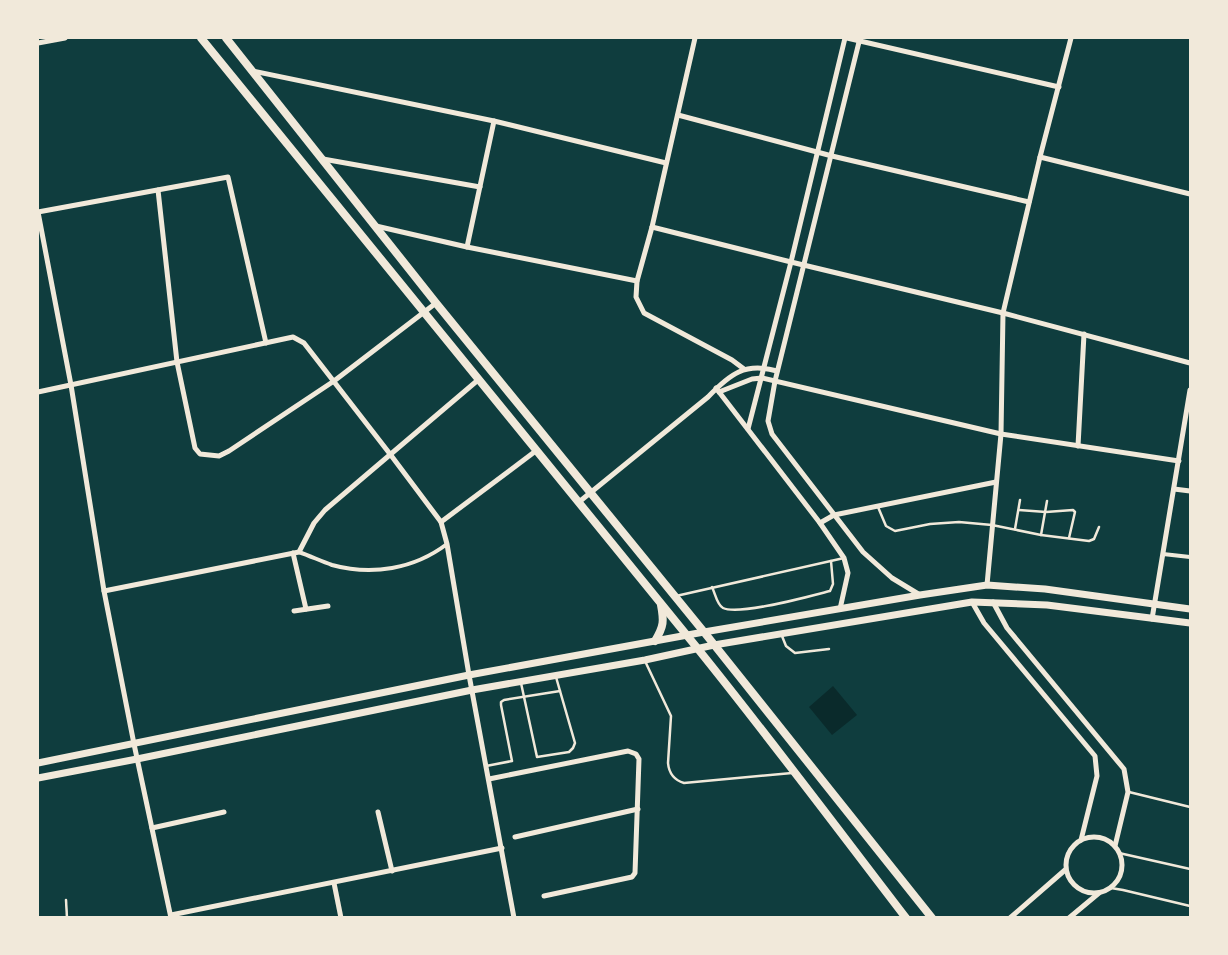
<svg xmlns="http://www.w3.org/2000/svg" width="1228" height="955" viewBox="0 0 1228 955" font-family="'Source Serif 4',serif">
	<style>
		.water { fill: #0a2a2b }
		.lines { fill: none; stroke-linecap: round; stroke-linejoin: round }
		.service { stroke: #f1e9da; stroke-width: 2.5 }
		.pedestrian { stroke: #f1e9da; stroke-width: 4 }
		.minor { stroke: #f1e9da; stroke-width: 5 }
		.secondary { stroke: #f1e9da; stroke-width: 7 }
		.primary { stroke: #f1e9da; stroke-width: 8 }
	</style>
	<rect width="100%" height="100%" fill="#0f3d3e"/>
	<!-- water -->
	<polygon class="water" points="833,686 857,715 832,735 809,707"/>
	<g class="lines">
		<!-- service -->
		<g class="service">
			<polyline points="878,507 886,526 895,531 930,524 959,522 992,525 1041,535 1089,541 1094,539 1099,527"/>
			<polyline points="1019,510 1046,512 1073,510 1075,512 1069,538"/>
			<polyline points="1015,529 1020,500"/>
			<polyline points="1041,535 1047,501"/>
			<path d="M712,587C715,593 717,605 723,608C739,616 810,596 830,591L833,584L831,561"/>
			<polyline points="676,596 844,558"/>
			<polyline points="782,636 786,646 795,653 829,649"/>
			<path d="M645,661L671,716L668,763C669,774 674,780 684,783L792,773"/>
			<polyline points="521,683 537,757 569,752 573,748 575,743 560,691"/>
			<polyline points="486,766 512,761 501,705 501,702 504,700 560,691 556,677"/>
			<polyline points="1129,792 1190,807"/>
			<polyline points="1119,853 1190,869"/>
			<polyline points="1111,888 1123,890 1190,906"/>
			<polyline points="66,900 67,918"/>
		</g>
		<!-- pedestrian -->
		<g class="pedestrian">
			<path d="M299,552C310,556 321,561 332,565C372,576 414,569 447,544"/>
			<polyline points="1163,554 1190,557"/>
		</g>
		<!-- minor -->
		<g class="minor">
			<polyline points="695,38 652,227 637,281 636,297 644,313 732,360 744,369"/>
			<polyline points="847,38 1059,87"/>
			<polyline points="860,38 775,381 768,421 772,434 863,552 892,578 920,595"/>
			<polyline points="38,43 65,38"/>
			<polyline points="253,71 494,121 666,163"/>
			<polyline points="678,115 832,156 1029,202"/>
			<polyline points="1040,157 1190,194"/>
			<polyline points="323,159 480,187"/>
			<polyline points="158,190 177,362 195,448 200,454 219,456 229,451 334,381 436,303"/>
			<polyline points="38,212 71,385 104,591 134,744 171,918"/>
			<polyline points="38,212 228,177 266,343"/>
			<polyline points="376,226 467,247 637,281"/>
			<polyline points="652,227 791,262 1003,313 1190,363"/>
			<polyline points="467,247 494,121"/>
			<polyline points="716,388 820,523 844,558 848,573 840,609"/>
			<polyline points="38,392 293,337 304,343 390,454 441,522 447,544 469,675 514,918"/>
			<polyline points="719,392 752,379 762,378 1001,434 1179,461"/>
			<polyline points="748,429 791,262 845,38"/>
			<polyline points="1078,446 1084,334"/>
			<polyline points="1174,489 1190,491"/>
			<path d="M579,502L708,397C730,374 745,362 777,371"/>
			<polyline points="441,522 537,450"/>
			<polyline points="820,523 834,515 996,482"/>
			<polyline points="293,553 306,609"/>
			<polyline points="987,585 1001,434 1003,313 1040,157 1071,38"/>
			<polyline points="104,591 299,552 314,523 325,510 478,380"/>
			<polyline points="972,602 984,623 1095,756 1097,776 1081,840"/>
			<polyline points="993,602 1007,628 1124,769 1128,792 1115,846"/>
			<polyline points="294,611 328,606"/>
			<polyline points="1152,619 1190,390"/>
			<polyline points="489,779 628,751 636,754 639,759 635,873 632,877 544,896"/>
			<polyline points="378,812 392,871"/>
			<polyline points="152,828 224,812"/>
			<circle cx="1094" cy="865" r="28"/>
			<polyline points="515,837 638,809"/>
			<polyline points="334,883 341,918"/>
			<polyline points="171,915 502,848"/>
			<polyline points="1010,918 1065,870"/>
			<polyline points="1069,918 1099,893"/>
		</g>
		<!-- secondary -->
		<g class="secondary">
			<polyline points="38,763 469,675 704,632 920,595 987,585 1045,589 1190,609"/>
			<polyline points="38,778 137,759 472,690 645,660 714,645 972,602 1047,605 1190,623"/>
		</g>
		<!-- primary -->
		<g class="primary">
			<path d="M201,38C365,242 532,445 698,649C769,737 837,828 906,918"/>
			<polyline points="226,38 436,303 704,632 932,918"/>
			<path d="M655,641C664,626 664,621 661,605"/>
		</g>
	</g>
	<!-- border -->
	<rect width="1228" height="955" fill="none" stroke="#f1e9da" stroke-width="78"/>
</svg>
